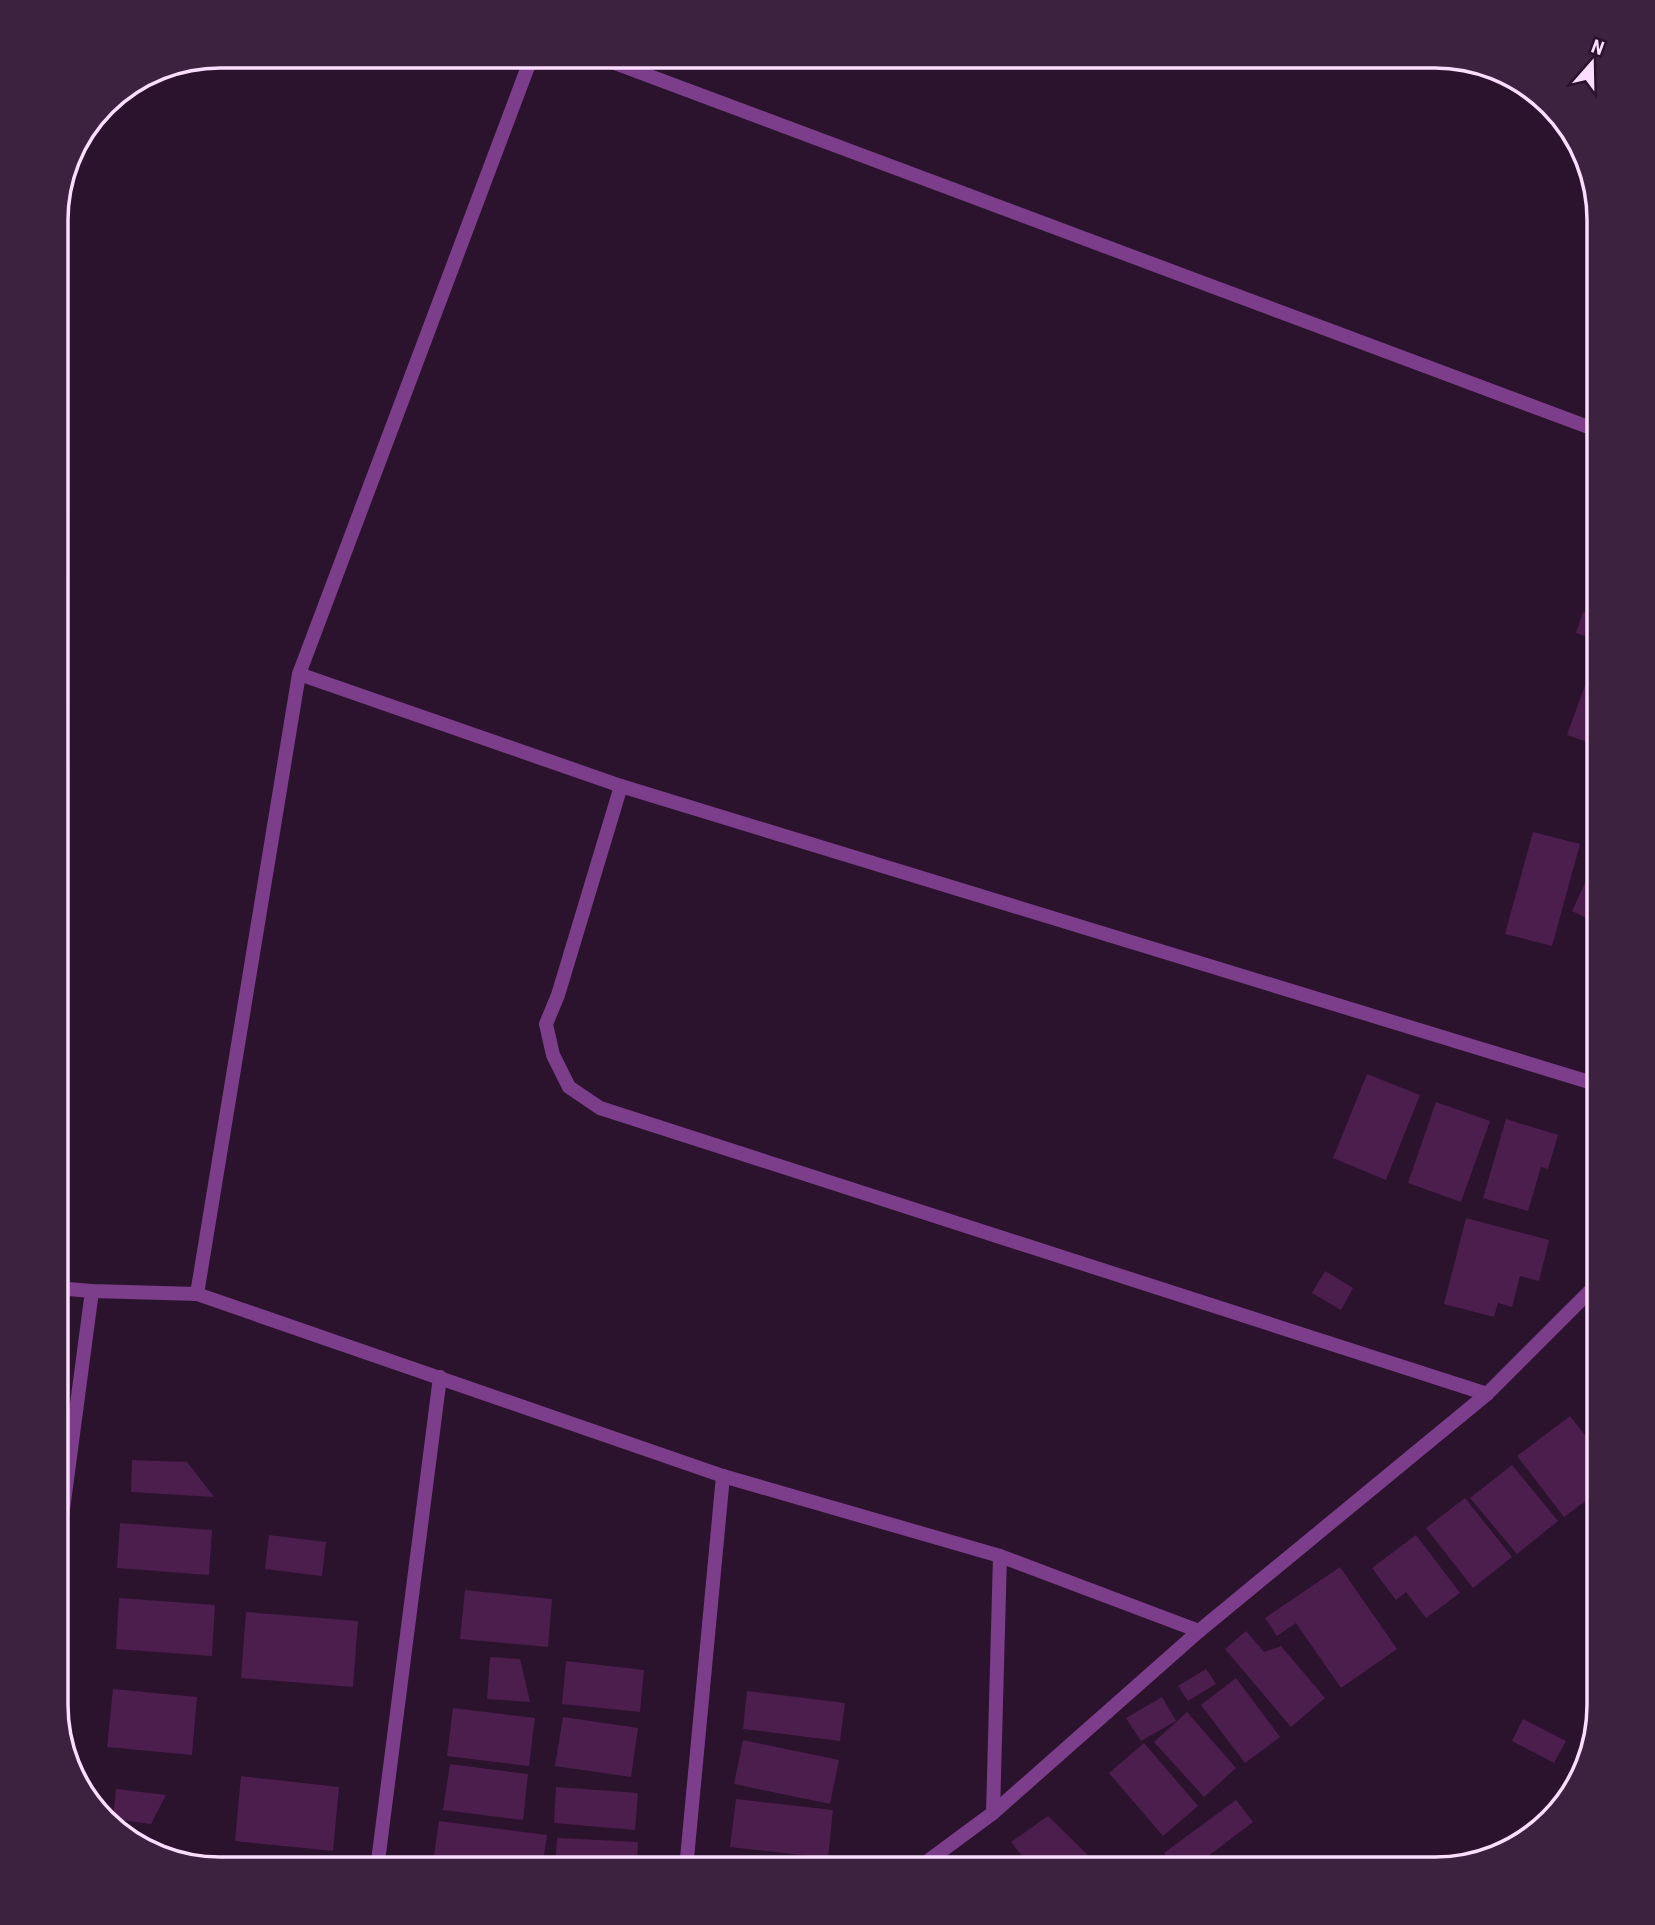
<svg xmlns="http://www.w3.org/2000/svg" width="1655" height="1925" viewBox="0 0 1655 1925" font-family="'Roboto Condensed',sans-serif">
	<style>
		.building { fill: #4c1e4e }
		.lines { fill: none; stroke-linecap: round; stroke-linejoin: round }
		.minor { stroke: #7c3d8b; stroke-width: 14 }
		.rim { fill: none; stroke: #fbdeff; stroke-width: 3.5 }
	</style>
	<rect width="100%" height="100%" fill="#2b122d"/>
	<!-- building -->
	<g class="building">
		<polygon points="1583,612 1599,617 1599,641 1576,633"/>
		<polygon points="1599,647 1599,746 1567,735"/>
		<polygon points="1533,832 1580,844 1552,946 1505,934"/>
		<polygon points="1599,853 1599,924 1572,911"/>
		<polygon points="1367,1074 1420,1095 1386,1180 1333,1158"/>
		<polygon points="1436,1102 1490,1121 1461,1202 1408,1183"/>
		<polygon points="1506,1119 1558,1135 1548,1169 1541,1167 1528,1211 1483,1198"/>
		<polygon points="1466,1218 1549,1240 1539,1281 1520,1276 1512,1307 1498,1303 1494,1317 1444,1304"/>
		<polygon points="1325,1271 1353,1288 1341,1310 1312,1293"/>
		<polygon points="1570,1416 1599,1453 1599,1491 1564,1517 1517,1456"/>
		<polygon points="132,1460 187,1462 214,1497 131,1492"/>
		<polygon points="1512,1465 1558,1521 1517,1554 1470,1498"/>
		<polygon points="1465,1498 1512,1557 1473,1588 1426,1528"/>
		<polygon points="120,1523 212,1530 209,1575 117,1568"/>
		<polygon points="269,1535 326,1542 322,1576 265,1569"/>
		<polygon points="1416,1535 1460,1593 1426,1618 1406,1592 1396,1600 1372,1568"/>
		<polygon points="1340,1567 1397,1649 1341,1688 1296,1623 1277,1636 1265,1618"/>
		<polygon points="465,1590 552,1599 548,1647 460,1639"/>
		<polygon points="119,1598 215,1605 212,1656 116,1649"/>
		<polygon points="246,1612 358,1621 353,1687 241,1678"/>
		<polygon points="1246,1631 1264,1652 1281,1646 1325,1698 1291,1727 1225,1649"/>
		<polygon points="490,1657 520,1659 530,1702 487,1699"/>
		<polygon points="566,1661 644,1670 640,1712 562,1704"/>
		<polygon points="1206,1669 1216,1684 1188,1701 1178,1686"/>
		<polygon points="1236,1678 1280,1737 1245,1763 1201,1705"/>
		<polygon points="113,1689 197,1697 192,1755 107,1747"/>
		<polygon points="747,1691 845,1703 840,1741 743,1729"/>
		<polygon points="1162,1697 1176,1721 1141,1741 1126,1718"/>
		<polygon points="453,1708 535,1718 529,1766 447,1756"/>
		<polygon points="1187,1712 1236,1768 1204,1797 1154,1742"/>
		<polygon points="563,1717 638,1728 631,1777 555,1766"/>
		<polygon points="1523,1719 1566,1741 1554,1763 1512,1741"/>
		<polygon points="743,1740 839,1760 830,1804 734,1784"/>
		<polygon points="1144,1743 1198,1806 1163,1836 1109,1773"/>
		<polygon points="450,1764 528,1774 523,1820 443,1810"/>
		<polygon points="241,1776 339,1787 333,1851 235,1841"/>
		<polygon points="556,1787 638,1793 635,1830 554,1823"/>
		<polygon points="116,1789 166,1795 151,1824 113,1819"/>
		<polygon points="736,1799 833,1810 828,1858 730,1847"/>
		<polygon points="1236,1800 1253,1822 1191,1869 1176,1869 1164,1853"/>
		<polygon points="1048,1816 1095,1862 1089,1869 1032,1869 1011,1842"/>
		<polygon points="439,1821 547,1835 542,1869 432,1869"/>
		<polygon points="557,1838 638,1842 637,1869 555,1869"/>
		<polygon points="229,1858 324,1863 323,1869 228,1869"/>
		<polygon points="1001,1858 1010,1869 987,1869"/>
		<polygon points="722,1859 825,1866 825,1869 721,1869"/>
	</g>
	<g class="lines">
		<!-- minor -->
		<g class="minor">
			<polyline points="596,56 1599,431"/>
			<polyline points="299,674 621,786 1599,1085"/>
			<polyline points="621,786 558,995 546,1024 553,1055 569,1087 600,1108 1487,1394"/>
			<polyline points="56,1288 92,1291 197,1294 723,1476 1000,1556 1199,1631 1487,1394 1599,1282"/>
			<polyline points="197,1294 299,674 532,56"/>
			<polyline points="56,1562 92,1291"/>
			<polyline points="993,1813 1000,1556"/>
			<polyline points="377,1869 440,1377"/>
			<polyline points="686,1869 723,1476"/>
			<polyline points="917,1869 993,1813 1199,1631"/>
		</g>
	</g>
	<!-- crop -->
	<path d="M0 0H1655V1925H0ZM220 68H1435A152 152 0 0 1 1587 220V1705A152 152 0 0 1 1435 1857H220A152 152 0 0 1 68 1705V220A152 152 0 0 1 220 68Z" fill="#3c223e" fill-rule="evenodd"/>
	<path class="rim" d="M220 68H1435A152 152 0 0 1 1587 220V1705A152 152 0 0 1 1435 1857H220A152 152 0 0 1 68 1705V220A152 152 0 0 1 220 68Z"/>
	<!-- north arrow -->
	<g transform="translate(1592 63) rotate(20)" stroke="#2b122d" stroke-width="5" paint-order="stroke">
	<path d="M0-5L12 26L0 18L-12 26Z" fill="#fbdeff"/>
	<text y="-10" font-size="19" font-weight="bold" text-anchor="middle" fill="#fbdeff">N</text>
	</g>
</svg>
